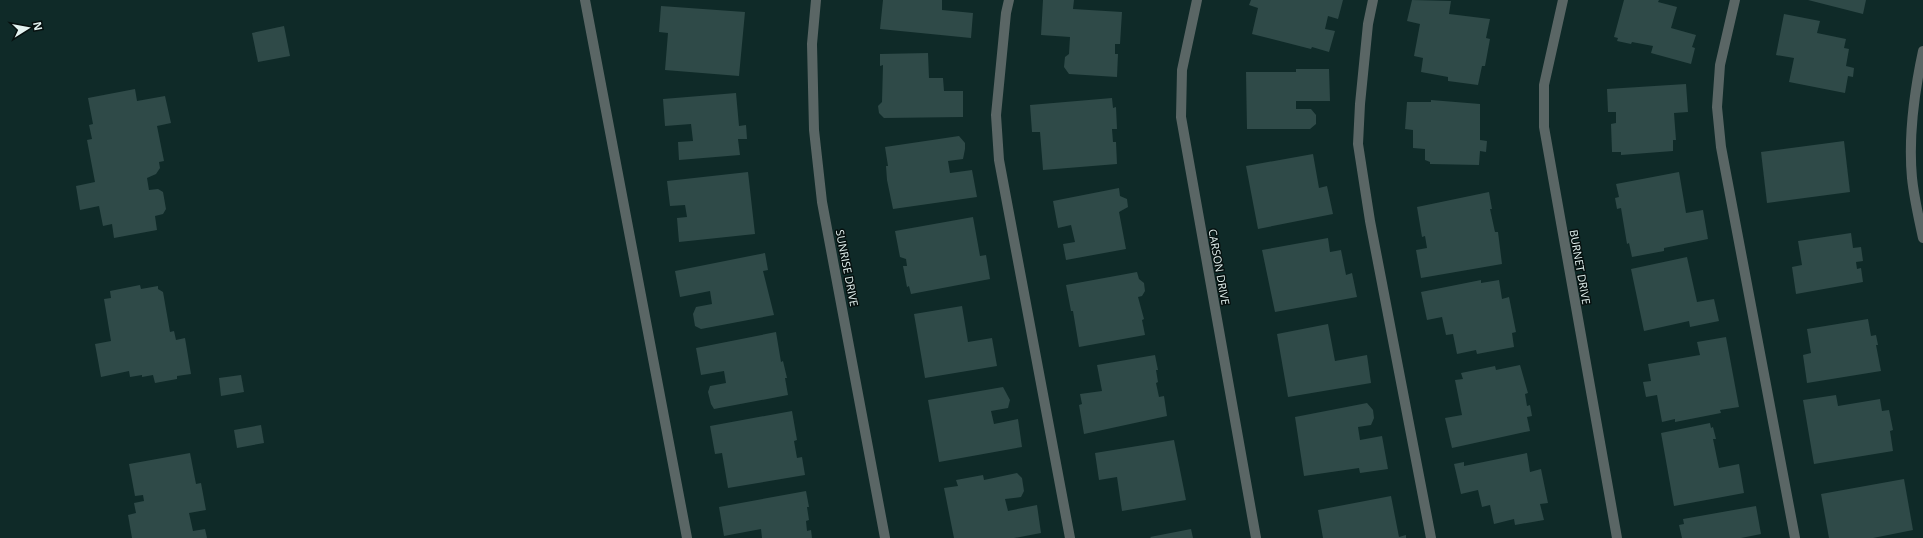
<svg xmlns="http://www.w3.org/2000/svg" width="1923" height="538" font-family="'Open Sans',sans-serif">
<rect width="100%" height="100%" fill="#0f2a28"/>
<g fill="#2f4a48">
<polygon points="883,0 942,0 942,10 973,13 971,38 880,29"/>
<polygon points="1043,0 1074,0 1073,9 1122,12 1120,44 1115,44 1115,54 1118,54 1117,77 1069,74 1064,67 1065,57 1069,54 1070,37 1041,35"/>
<polygon points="1251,0 1343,0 1338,19 1328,16 1325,29 1335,31 1329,52 1312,47 1311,49 1252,34 1258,8 1249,5"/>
<polygon points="1412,0 1451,1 1449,14 1490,19 1486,38 1490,39 1485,66 1482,66 1478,85 1448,81 1448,77 1421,72 1423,58 1414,56 1420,24 1407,21"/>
<polygon points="1624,0 1659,0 1658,2 1677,7 1671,28 1696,35 1692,47 1695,48 1691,64 1651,53 1653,46 1632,42 1631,44 1617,41 1618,38 1614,37"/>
<polygon points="1808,0 1866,0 1863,14"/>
<polygon points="661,6 745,12 739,76 665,70 668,33 659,32"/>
<polygon points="1784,14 1820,21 1817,33 1846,39 1844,48 1849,49 1846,66 1854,68 1853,77 1848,76 1845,93 1789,82 1794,58 1776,55"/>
<polygon points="284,26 290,56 258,62 252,33"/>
<polygon points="928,53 929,78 943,78 944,91 963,91 963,117 884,118 879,113 878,106 882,102 883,65 880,66 880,54"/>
<polygon points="1296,69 1329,69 1330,101 1296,101 1296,109 1311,109 1316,115 1316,124 1310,129 1247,129 1246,72 1296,72"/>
<polygon points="1686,84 1688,112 1674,113 1676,140 1673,140 1673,151 1621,155 1621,152 1612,152 1611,124 1616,123 1616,112 1608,112 1607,89"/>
<polygon points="135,89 137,101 165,96 171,123 157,126 164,161 159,162 160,168 156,174 147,178 149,190 158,189 163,192 166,209 163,214 155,216 157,230 114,238 112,224 103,226 99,206 80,210 76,186 95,182 87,140 92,139 89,125 93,124 88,98"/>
<polygon points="736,93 739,126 746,125 747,139 738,139 740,155 679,160 678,142 693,141 691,124 665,126 663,99"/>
<polygon points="1112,98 1113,108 1116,107 1117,129 1112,129 1113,142 1116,142 1117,164 1043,170 1040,132 1032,132 1030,105"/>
<polygon points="1431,100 1480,104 1480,140 1487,141 1486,152 1480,151 1479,165 1430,164 1430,162 1425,160 1425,149 1413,148 1413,130 1405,129 1407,102 1431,102"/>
<polygon points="959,136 965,143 965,149 963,159 948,161 950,173 972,170 977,197 893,209 887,180 886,166 888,166 885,147"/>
<polygon points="1844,141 1850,192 1767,203 1761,152"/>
<polygon points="1313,154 1319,188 1327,186 1333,214 1258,229 1246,166"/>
<polygon points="748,172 755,234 679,242 677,218 687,217 685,205 670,206 667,181"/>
<polygon points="1679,172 1686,213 1703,210 1708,239 1664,248 1664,251 1632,257 1629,243 1627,244 1621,208 1617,209 1615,198 1619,197 1616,184"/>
<polygon points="1119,188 1120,196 1127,199 1128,207 1119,212 1126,249 1066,260 1063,244 1075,242 1071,225 1058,228 1053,201"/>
<polygon points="1489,192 1492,209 1490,209 1495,232 1498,232 1502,264 1421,278 1416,250 1427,248 1425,236 1422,237 1417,207"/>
<polygon points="973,217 980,256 986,255 990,279 911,294 909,286 907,287 903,266 907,266 906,259 900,257 895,231"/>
<polygon points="1851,233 1853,248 1861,247 1863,261 1856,262 1857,269 1861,268 1863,282 1796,294 1792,267 1802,265 1798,241"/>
<polygon points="1328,238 1330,252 1341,250 1346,275 1352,273 1357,297 1275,312 1262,250"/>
<polygon points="765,253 768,270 763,271 774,315 701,329 695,326 693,314 696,307 712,304 710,291 680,297 675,271"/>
<polygon points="1687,257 1697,302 1714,299 1719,321 1690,327 1689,321 1644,331 1631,269"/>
<polygon points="1137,272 1139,279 1144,283 1145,291 1142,296 1138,297 1144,319 1142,320 1145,335 1079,347 1073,311 1071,311 1066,285"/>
<polygon points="1481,280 1481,283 1499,280 1502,299 1509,297 1516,332 1512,333 1514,347 1477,354 1476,350 1457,354 1453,334 1446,335 1442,317 1427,320 1421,292"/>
<polygon points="140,285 141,289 158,286 158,289 163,292 170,332 174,331 176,340 185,338 191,374 177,376 177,379 155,383 153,375 142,377 142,375 130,377 129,371 101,377 95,344 111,341 104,299 111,298 110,291"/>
<polygon points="962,306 968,342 992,338 997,366 925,378 914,314"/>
<polygon points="1868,319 1871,336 1876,335 1878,345 1876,345 1881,371 1807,383 1803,355 1811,353 1807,329"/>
<polygon points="1328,324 1335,361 1367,355 1371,383 1288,397 1277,334"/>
<polygon points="776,332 781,362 783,361 787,378 785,378 788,395 714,409 711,404 708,392 710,386 726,383 724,371 701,375 696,348"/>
<polygon points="1726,337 1739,407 1720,410 1721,413 1675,422 1675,419 1662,422 1657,395 1646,397 1643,382 1651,381 1648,364 1700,355 1697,342"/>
<polygon points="1155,355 1158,370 1156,370 1158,382 1156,383 1159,397 1164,396 1167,416 1084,434 1079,405 1082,404 1080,394 1102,391 1097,365"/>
<polygon points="1520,365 1528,393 1525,394 1527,406 1530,405 1532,416 1527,417 1530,431 1452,448 1445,418 1462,415 1455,380 1463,379 1461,373 1495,366 1496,370"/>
<polygon points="241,375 244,392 221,396 219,378"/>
<polygon points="1003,387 1010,400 1008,408 991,411 994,424 1018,419 1022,447 939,462 928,400"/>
<polygon points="1836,395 1838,406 1880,399 1882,411 1889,410 1893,430 1890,431 1893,451 1814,464 1803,400"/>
<polygon points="1367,403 1373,410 1374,418 1371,425 1358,427 1360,440 1382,436 1388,469 1360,473 1359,468 1304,476 1295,417"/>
<polygon points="792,411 797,440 794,441 797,458 802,457 805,475 728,488 722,453 715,454 710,426"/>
<polygon points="1710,423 1711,428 1713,427 1716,439 1713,439 1719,468 1739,464 1744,493 1674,506 1661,433"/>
<polygon points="261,425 264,443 237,448 234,430"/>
<polygon points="1174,440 1186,500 1122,511 1117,477 1099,480 1095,453"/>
<polygon points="190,453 196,484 201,483 206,510 189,513 193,531 205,529 207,538 132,538 128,515 136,513 134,503 144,501 143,495 135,496 129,464"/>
<polygon points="1527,453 1530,472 1541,469 1548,503 1540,504 1544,520 1515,525 1514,519 1494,524 1490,505 1482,507 1478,490 1461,494 1454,464 1464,462 1464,466"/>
<polygon points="1017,473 1022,478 1024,491 1021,497 1005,499 1008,511 1037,505 1041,533 1014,538 954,538 944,488 958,486 956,480 983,475 984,480"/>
<polygon points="1904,479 1913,530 1873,538 1829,538 1821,494"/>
<polygon points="806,491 809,507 807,507 809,520 806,521 807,531 811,530 812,538 762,538 761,529 724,536 719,507"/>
<polygon points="1391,496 1399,537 1406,535 1406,538 1323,538 1318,510"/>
<polygon points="1756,506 1761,534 1741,538 1682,538 1679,525 1684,524 1683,519"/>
<polygon points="1191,529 1193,538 1151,538 1150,537"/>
</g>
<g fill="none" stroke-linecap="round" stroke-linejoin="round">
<g stroke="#5a6665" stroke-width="10">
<polyline points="585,0 687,538"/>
<polyline points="816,0 812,44 814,130 822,202 885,538"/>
<polyline points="1009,0 1006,13 996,115 999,160 1070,538"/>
<polyline points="1197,0 1182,70 1181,117 1256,538"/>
<polyline points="1373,0 1368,24 1360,104 1358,144 1370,221 1431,538"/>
<polyline points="1563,0 1544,85 1544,127 1617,538"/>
<polyline points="1735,0 1720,65 1717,107 1721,147 1795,538"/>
<path d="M1923,51C1914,93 1908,135 1912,178C1914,198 1919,219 1923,238"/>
</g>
</g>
<g text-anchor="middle" stroke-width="3" stroke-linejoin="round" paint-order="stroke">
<g font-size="11" fill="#e4f3f1" stroke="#06100f">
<text transform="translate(1219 267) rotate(80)" y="4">CARSON DRIVE</text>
<text transform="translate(1580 267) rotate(80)" y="4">BURNET DRIVE</text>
<text transform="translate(847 268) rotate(79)" y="4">SUNRISE DRIVE</text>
</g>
</g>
<g transform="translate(28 28) rotate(79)" stroke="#06100f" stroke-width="3" paint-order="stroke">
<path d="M0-3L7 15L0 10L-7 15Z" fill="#e4f3f1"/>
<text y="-6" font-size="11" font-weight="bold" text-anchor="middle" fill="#e4f3f1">N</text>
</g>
</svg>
